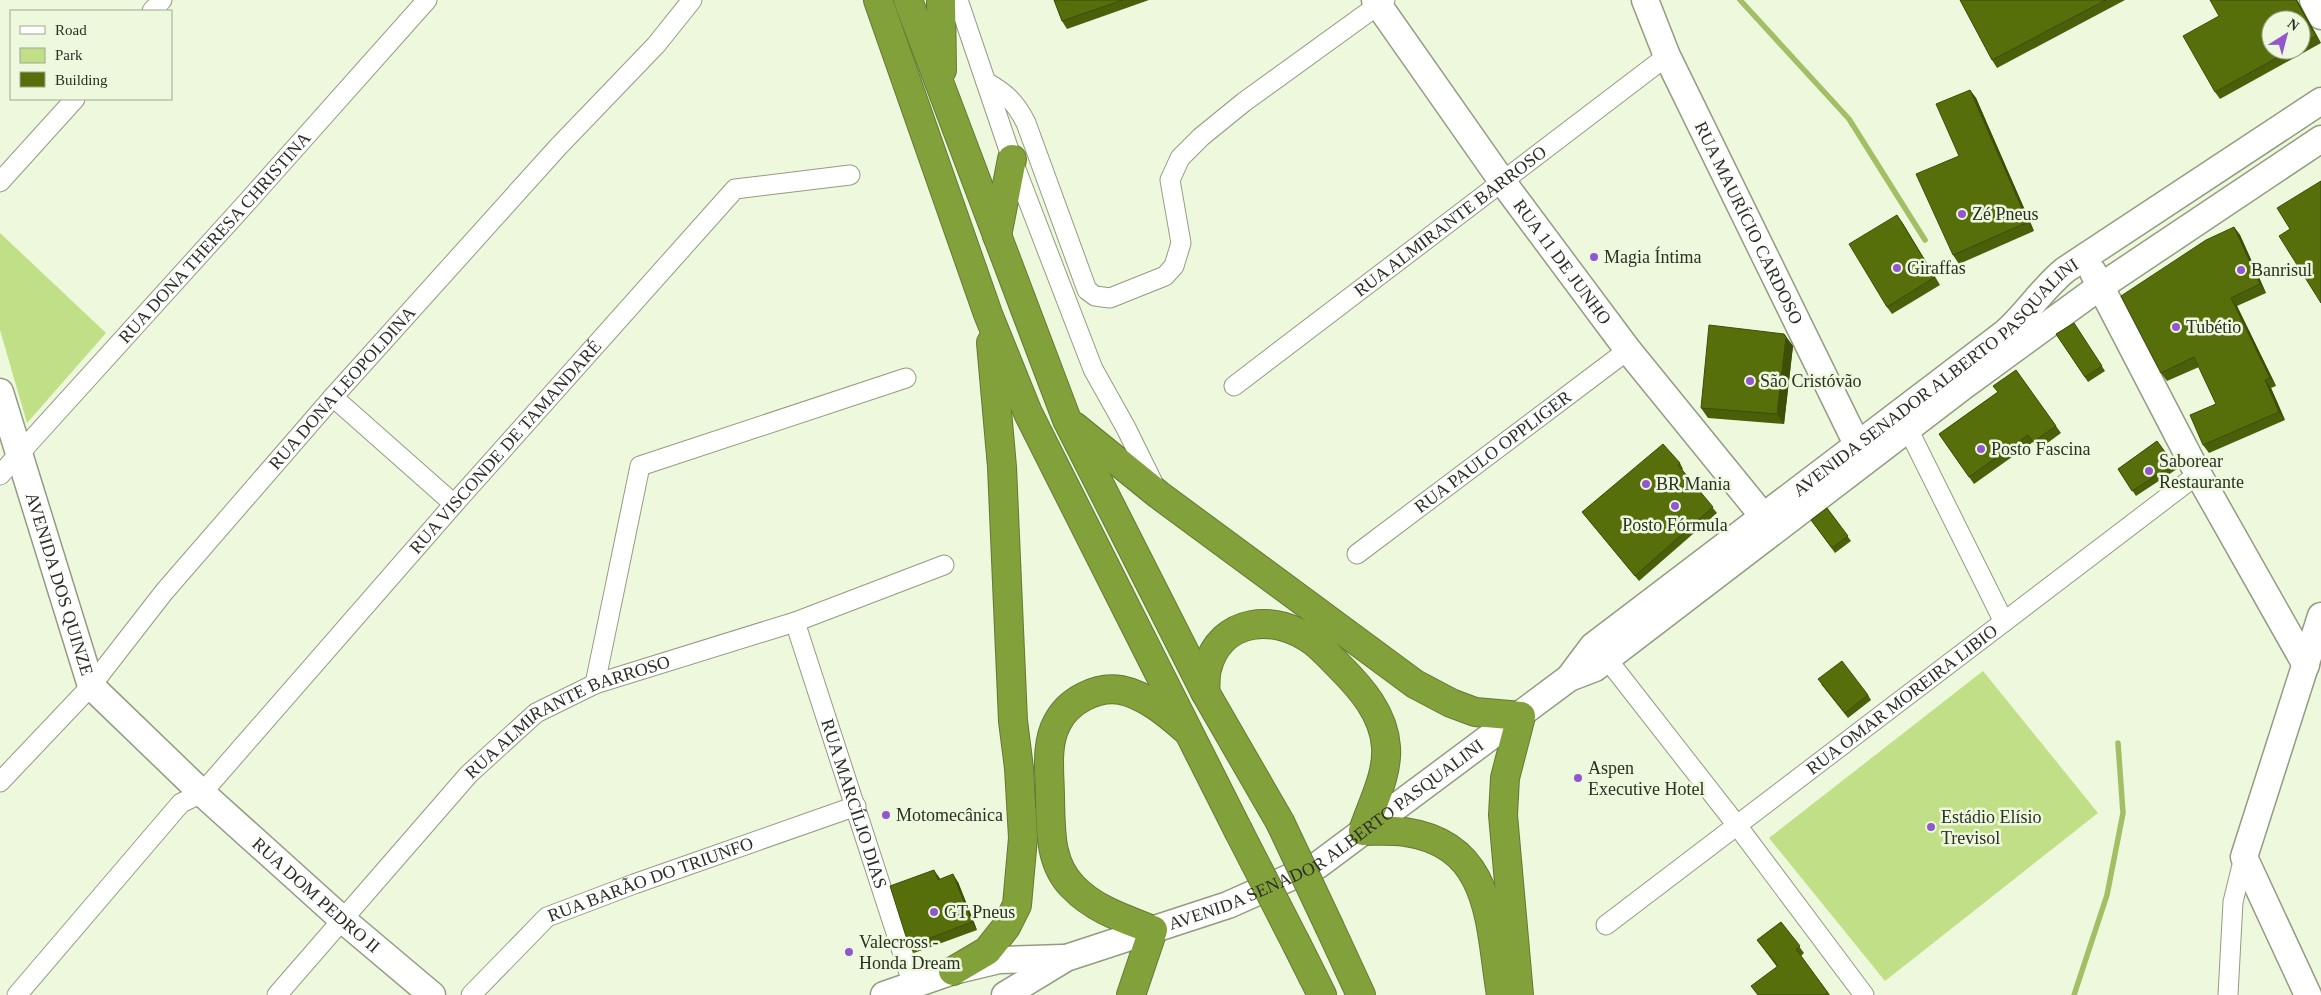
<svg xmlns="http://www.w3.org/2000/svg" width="2321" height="995" font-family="'Times New Roman',serif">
<rect width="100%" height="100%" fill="#edf8dc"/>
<g fill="#c1df86">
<polygon points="0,233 106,333 27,423 0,330"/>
<polygon points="1983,671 2098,813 1885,981 1769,838"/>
</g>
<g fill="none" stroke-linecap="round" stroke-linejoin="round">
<g stroke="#a2bf66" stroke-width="5.5">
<polyline points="1740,0 1849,119 1925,240"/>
<polyline points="2074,995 2107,895 2123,813 2118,743"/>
</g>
<g stroke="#929c82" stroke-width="21">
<g id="street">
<polyline points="958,0 1012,159 1093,369 1126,428 1156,489"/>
<polyline points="152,11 162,0"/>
<path d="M986,82C1006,93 1016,103 1026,123L1087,290L1095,296L1110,298L1165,276L1174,266L1181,243L1170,180L1180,158L1201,137L1244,102L1385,0"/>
<polyline points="0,182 75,99"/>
<path id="s1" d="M1234,386L1667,56"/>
<polyline points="333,397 454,504"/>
<polyline points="1908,429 2004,622"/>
<path id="s2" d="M0,475L249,200L427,0"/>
<path id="s3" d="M1357,554L1628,350"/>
<path id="s4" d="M795,622L913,985"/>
<polyline points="1607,659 1736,824 1864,995"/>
<polyline points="595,684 640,466 906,378"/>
<path id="s5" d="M0,782L91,686L164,592L333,397L558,147L656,45L692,0"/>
<path id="s6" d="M1606,925L2198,474"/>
<path id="s7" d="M17,995L181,803L202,793L454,504L735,189L850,175"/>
<path id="s8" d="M277,995L469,774L536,713L595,684L795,622L944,565"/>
<path id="s9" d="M471,995L547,917L634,884L856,806"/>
<polyline points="2228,995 2233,902 2244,857"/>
</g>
</g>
<g stroke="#929c82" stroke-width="29">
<g id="secondary">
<path id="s10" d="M1375,0L1502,181L1628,350L1763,516"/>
<path id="s11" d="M1645,0L1667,56L1857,444"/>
<polyline points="2313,0 2321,16"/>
<polyline points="2093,272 2198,474 2306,665"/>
<path id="s12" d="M0,392L91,686L202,793L343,920L432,995"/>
<path id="s13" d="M1569,678L1593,646L2006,332C2027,313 2042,289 2065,270L2321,101"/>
<polyline points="884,995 953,971 999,960 1063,958"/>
<path id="s14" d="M1005,995L1066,958L1228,905L1318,865L1569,678L1595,668L1965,385L2091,293L2321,139"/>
<polyline points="2308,995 2244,857 2321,616"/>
</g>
</g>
<g stroke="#647933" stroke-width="30">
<g id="highway">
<polyline points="878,0 988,314 1028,413 1238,830"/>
<polyline points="908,0 1067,420 1205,692 1280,822"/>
<polyline points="941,0 942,70"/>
<polyline points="997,236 1012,159"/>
<polyline points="1074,426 1159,495 1415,684 1451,703 1475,712 1521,716 1505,778 1503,815 1519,995"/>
<path d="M1205,692C1206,684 1205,676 1207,669C1220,617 1277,613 1314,642C1323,649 1331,658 1339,666C1361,688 1384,714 1386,747C1388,775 1372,804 1363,831C1377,831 1391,830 1405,832C1494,845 1489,924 1501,995"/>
<polyline points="1330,928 1361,995"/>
<polyline points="1296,943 1322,995"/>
<polyline points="953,971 987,951 1006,927 1017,905 1023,838 1019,768 1013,721 1002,467 991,343"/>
<path d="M1131,995L1153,930C1125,919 1095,910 1073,887C1049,863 1051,830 1050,798C1050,775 1045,745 1057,723C1068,701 1096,686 1121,690C1145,695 1167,713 1185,729"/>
</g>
</g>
<use href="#street" stroke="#fff" stroke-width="19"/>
<use href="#secondary" stroke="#fff" stroke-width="26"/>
<use href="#highway" stroke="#82a13b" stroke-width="28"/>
<g stroke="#647933" stroke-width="30" stroke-linecap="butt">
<g id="highway-bridge">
<polyline points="1280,822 1330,928"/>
<polyline points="1238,830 1296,943"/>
</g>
</g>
<use href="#highway-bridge" stroke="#82a13b" stroke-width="28"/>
</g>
<g fill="#4a5f09" fill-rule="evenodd">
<polygon points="1054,0 1149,0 1067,29 1062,21"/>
<polygon points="1960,0 2125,0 1997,68 1992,60"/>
<path d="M2297,0L2321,43L2220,99L2215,92ZM2301,20V50H2271Z"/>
<polygon points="1970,90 1976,98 2034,231 1959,264 1953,255 1959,156"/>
<polygon points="1902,222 1940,285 1892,314 1887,307"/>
<polygon points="2234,227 2240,235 2266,293 2237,306 2276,386 2271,388 2285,420 2209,453 2203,445 2216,404 2199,367 2167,381 2161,373"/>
<polygon points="2074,323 2105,371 2088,382 2056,334"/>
<polygon points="1784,334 1793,346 1784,424 1708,418 1701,408"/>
<polygon points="2016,370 2061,433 2038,450 2033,442 1974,484 1939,434 1998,392"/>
<polygon points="2157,441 2177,469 2136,496 2118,469"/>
<polygon points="1680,463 1683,469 1682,470 1717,513 1639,581 1582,512"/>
<polygon points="1827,508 1851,541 1835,553 1811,520"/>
<polygon points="1821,684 1868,695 1871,700 1848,718"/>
<polygon points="939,877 940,880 958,882 977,930 914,953 909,946"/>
<polygon points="1781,922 1804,953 1801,956 1830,995 1758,995 1777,967 1757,940"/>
</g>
<g fill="#3c4e08">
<polygon points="2296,0 2297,0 2321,43 2316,36"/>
<polygon points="1970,90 1976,98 2034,231 2028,222"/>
<polygon points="1897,215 1902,222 1940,285 1935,277"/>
<polygon points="2234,227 2240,235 2266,293 2260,284"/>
<polygon points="2231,298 2237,306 2276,386 2270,378"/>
<polygon points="1784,334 1793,346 1784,424 1777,414"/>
<polygon points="2265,380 2271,388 2285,420 2279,412"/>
<polygon points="934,870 939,877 943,888 938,880"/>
<polygon points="953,874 958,882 977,930 972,922"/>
</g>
<g fill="#566f0b" stroke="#3c4e08">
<polygon points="1054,0 1123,0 1062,21"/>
<polygon points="1960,0 2106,0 1992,60"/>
<polygon points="2210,0 2296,0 2316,36 2301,44 2301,20 2271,20 2271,50 2291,50 2215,92 2183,36 2219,16"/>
<polygon points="1970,90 2028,222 1953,255 1916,174 1959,156 1936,104"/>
<polygon points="2321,181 2321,303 2279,236 2290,229 2277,208"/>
<polygon points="1897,215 1935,277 1887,307 1849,244"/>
<polygon points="2234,227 2260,284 2231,298 2270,378 2265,380 2279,412 2203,445 2190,415 2216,404 2194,357 2161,373 2121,296 2206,240"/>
<polygon points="2074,323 2102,366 2085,377 2056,334"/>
<polygon points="1709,325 1784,334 1786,337 1777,414 1701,408"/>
<polygon points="2016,370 2056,426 2033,442 2028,435 1969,477 1939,434 1998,392 1993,386"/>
<polygon points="2157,441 2174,464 2132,491 2118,469"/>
<polygon points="1663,444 1680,463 1678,465 1713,507 1635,576 1582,512"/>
<polygon points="1827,508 1848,536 1832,548 1811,520"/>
<polygon points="1842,661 1868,695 1845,713 1818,679"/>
<polygon points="934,870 938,880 953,874 972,922 909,946 890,886"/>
<polygon points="1781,922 1800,946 1796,949 1828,993 1824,995 1758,995 1751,986 1778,966 1757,940"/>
</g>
<g fill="#9257ce" stroke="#edf8dc" stroke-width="2">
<circle cx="1962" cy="214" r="5"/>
<circle cx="1594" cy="257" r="5"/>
<circle cx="1897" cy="268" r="5"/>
<circle cx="2241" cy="270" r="5"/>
<circle cx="2176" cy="327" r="5"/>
<circle cx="1750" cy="381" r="5"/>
<circle cx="1981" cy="449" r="5"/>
<circle cx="2149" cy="471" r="5"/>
<circle cx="1646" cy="484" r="5"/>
<circle cx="1675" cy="506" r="5"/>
<circle cx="1578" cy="778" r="5"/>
<circle cx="886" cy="815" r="5"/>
<circle cx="1931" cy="827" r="5"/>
<circle cx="934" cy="912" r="5"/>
<circle cx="849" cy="952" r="5"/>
</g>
<g text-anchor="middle" stroke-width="5" stroke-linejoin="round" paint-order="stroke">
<g font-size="18" fill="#2b2f25" stroke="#edf8dc" text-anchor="start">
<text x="1972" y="220">Zé Pneus</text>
<text x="1604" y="263">Magia Íntima</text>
<text x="1907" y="274">Giraffas</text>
<text x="2251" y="276">Banrisul</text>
<text x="2186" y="333">Tubétio</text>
<text x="1760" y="387">São Cristóvão</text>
<text x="1991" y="455">Posto Fascina</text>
<text x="2159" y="467">Saborear<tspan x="2159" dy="21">Restaurante</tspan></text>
<text x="1656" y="490">BR Mania</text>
<text x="1675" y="531" text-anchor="middle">Posto Fórmula</text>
<text x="1588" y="774">Aspen<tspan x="1588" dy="21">Executive Hotel</tspan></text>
<text x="896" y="821">Motomecânica</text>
<text x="1941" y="823">Estádio Elísio<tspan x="1941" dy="21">Trevisol</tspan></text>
<text x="944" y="918">GT Pneus</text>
<text x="859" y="948">Valecross -<tspan x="859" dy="21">Honda Dream</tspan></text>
</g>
<g font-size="18" fill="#2b2f25" stroke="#edf8dc">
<text dy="6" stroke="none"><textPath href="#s1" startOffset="272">RUA ALMIRANTE BARROSO</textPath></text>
<text dy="6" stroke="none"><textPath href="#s11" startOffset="246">RUA MAURÍCIO CARDOSO</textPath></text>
<text dy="6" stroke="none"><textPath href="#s2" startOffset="320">RUA DONA THERESA CHRISTINA</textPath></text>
<text dy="6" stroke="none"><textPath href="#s10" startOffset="322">RUA 11 DE JUNHO</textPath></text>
<text dy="6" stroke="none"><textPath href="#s13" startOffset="476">AVENIDA SENADOR ALBERTO PASQUALINI</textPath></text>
<text dy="6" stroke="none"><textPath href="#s5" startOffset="522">RUA DONA LEOPOLDINA</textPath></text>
<text dy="6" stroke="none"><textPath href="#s7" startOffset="736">RUA VISCONDE DE TAMANDARÉ</textPath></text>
<text dy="6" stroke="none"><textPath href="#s3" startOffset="170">RUA PAULO OPPLIGER</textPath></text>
<text dy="6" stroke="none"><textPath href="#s12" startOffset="201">AVENIDA DOS QUINZE</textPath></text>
<text dy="6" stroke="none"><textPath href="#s6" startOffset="372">RUA OMAR MOREIRA LIBIO</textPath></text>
<text dy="6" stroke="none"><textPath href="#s8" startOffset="409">RUA ALMIRANTE BARROSO</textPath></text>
<text dy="6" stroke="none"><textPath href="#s4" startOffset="191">RUA MARCÍLIO DIAS</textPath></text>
<text dy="6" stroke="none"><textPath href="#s14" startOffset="362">AVENIDA SENADOR ALBERTO PASQUALINI</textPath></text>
<text dy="6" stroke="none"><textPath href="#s9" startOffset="219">RUA BARÃO DO TRIUNFO</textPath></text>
<text dy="6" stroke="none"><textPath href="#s12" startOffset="615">RUA DOM PEDRO II</textPath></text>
</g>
</g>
<rect x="10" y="10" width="162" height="90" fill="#edf8dc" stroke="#9fa893"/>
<rect x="20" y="26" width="25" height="8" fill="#ffffff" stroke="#9fa893"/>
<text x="55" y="35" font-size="15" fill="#2b2f25">Road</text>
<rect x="20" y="48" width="25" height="15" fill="#c1df86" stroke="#9fa893"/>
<text x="55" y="60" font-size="15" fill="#2b2f25">Park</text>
<rect x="20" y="72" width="25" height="15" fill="#566f0b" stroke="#9fa893"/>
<text x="55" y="85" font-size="15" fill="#2b2f25">Building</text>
<g transform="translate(2286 35) rotate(36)"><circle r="24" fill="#edf8dc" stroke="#9fa893"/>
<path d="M0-4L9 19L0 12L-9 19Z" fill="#9257ce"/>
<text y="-8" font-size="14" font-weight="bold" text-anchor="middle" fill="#2b2f25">N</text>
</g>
</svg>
